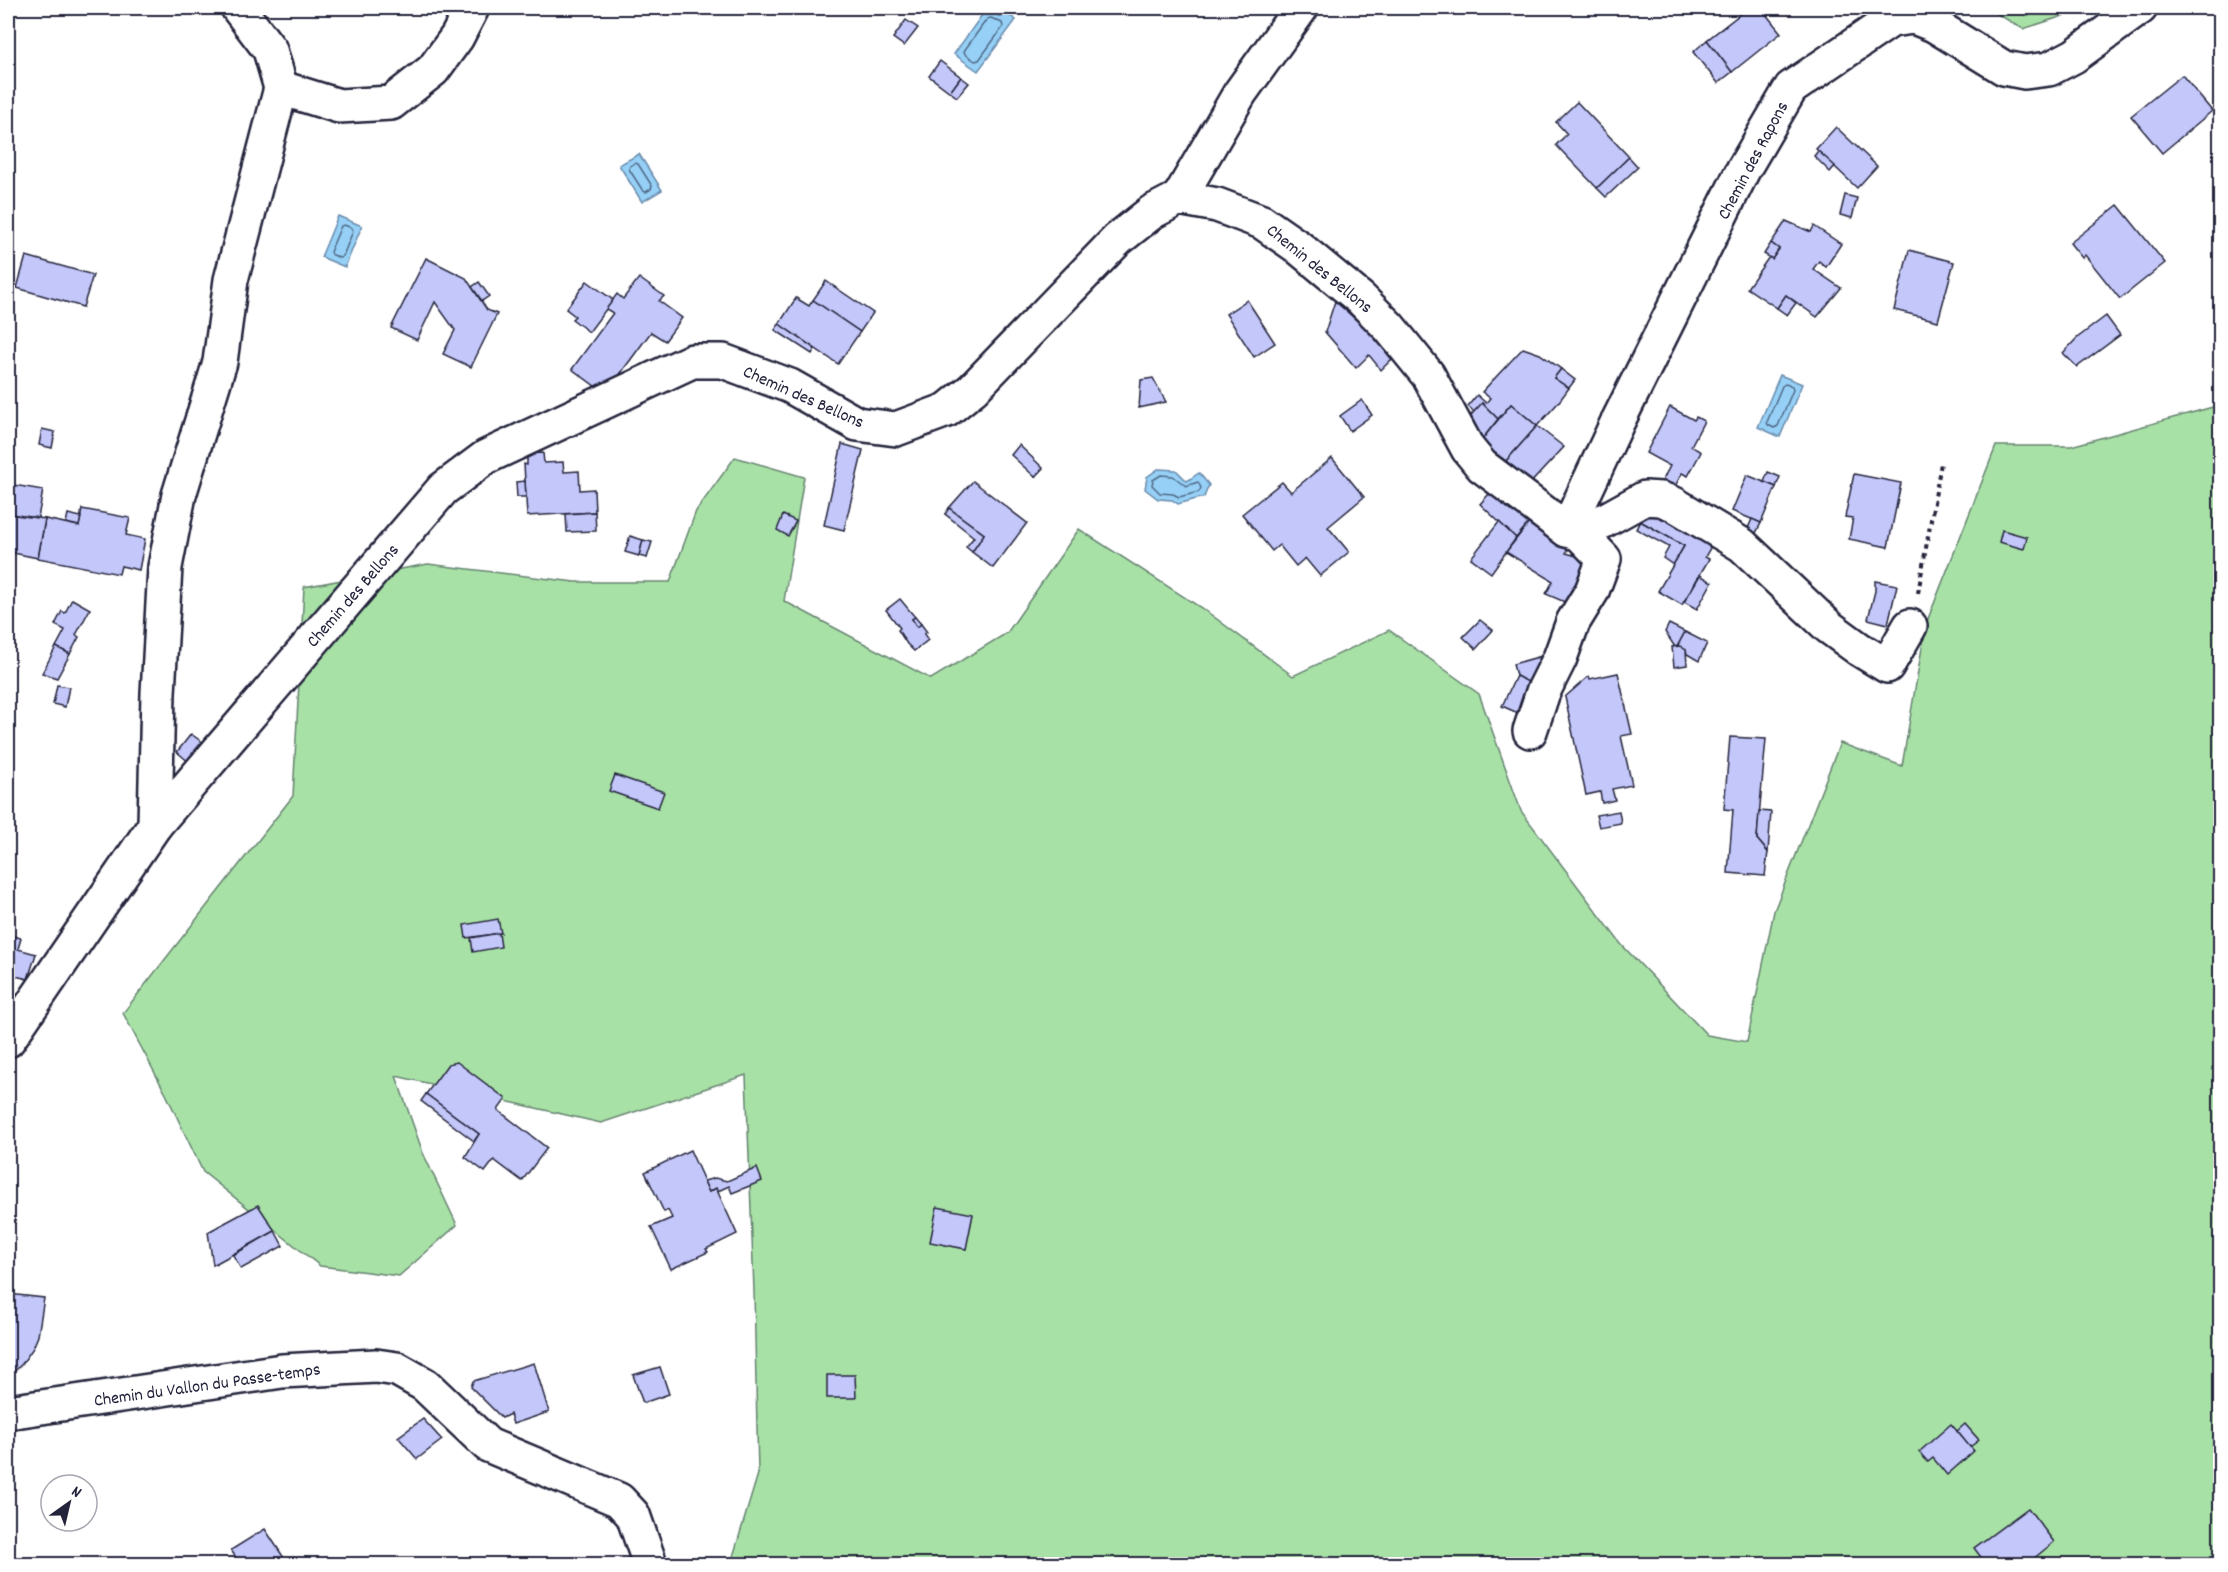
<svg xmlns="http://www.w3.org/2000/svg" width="2228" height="1572" font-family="Dekko,sans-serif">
<rect width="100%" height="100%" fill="#fff"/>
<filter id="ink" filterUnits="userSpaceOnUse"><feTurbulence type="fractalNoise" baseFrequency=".0167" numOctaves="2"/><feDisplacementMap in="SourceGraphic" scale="12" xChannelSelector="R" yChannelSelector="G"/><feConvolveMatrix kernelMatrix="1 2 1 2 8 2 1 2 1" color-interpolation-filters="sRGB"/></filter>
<g filter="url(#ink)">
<g fill="#a8e1a6" stroke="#658270" stroke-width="1.5">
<polygon points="1987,8 2088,8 2023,29"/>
<polygon points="2220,405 2220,1564 719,1564 732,1560 758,1474 754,1291 746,1075 601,1123 396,1076 423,1153 457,1225 399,1276 320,1266 203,1172 166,1094 123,1013 293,796 304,587 428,564 575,582 670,582 696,511 735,457 804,477 784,601 931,679 1007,633 1079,529 1206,611 1293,676 1389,630 1479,694 1521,811 1621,944 1707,1035 1747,1042 1774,911 1840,743 1902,766 1926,624 1996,446 2071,446"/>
</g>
<g fill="#96d0f6" stroke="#688aab" stroke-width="1.5">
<polygon points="987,8 1000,17 1006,13 1016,20 978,71 954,54"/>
<polygon points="639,154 662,190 642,202 619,165"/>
<polygon points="338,216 362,226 345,267 321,257"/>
<polygon points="1780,375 1802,384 1780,437 1758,427"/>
<polygon points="1158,469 1176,470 1187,481 1199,473 1209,485 1204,497 1178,504 1172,500 1158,499 1145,489 1147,477"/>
</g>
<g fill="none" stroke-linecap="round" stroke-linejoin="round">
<g stroke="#506886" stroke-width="1.5">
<polygon points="991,18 1002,23 1003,27 979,60 975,61 965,54 964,51 987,19"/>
<polygon points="635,163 638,164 652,186 651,189 646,192 643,191 629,169 630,166"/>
<polygon points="344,225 352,228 353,231 343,256 340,258 331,254 330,252 341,226"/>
<polygon points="1785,384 1792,386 1793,390 1778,426 1774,428 1768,425 1767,422 1782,386"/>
<polygon points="1161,475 1173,476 1186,486 1198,482 1201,488 1199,492 1179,497 1173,494 1160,493 1152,485 1153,480"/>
</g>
</g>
<g fill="#c3c7f9" stroke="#22223b" stroke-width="1.5">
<polygon points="1748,8 1761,8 1781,33 1732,72 1707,40"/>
<polygon points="906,20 918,28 904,46 893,38"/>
<polygon points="1707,40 1732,72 1718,83 1693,52"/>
<polygon points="940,61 961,77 950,92 929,76"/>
<polygon points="2182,75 2212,111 2162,153 2131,116"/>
<polygon points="961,77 969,83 957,97 950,92"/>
<polygon points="1577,102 1629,157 1597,188 1556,145 1567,134 1556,122"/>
<polygon points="1836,127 1877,166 1857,188 1816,149"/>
<polygon points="1818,151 1835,166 1830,172 1814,156"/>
<polygon points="1629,157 1638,167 1606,197 1597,188"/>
<polygon points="1845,195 1857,198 1852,218 1840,215"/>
<polygon points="2118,205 2165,263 2120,299 2085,255 2082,258 2070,243"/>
<polygon points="1786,221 1811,232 1814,226 1841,244 1826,267 1819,261 1813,269 1841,288 1817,317 1786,295 1777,308 1747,288 1769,257 1772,259 1779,249 1771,243"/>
<polygon points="1771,243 1779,249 1772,259 1764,254"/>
<polygon points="1909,250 1954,262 1938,321 1894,310"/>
<polygon points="26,256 93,275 83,307 17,288"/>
<polygon points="426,258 466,278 487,310 497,314 471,367 443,354 455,330 435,302 417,340 391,328"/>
<polygon points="639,278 664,296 659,301 682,318 665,341 651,332 615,381 613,379 603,392 572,369 613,313 606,309 617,294 623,299"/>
<polygon points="587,281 613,300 589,332 572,319 575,316 566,309"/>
<polygon points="826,281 873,313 860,332 813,300"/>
<polygon points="479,282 489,296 482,301 472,287"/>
<polygon points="1786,295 1796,303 1787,315 1777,308"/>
<polygon points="796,298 809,306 813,300 860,332 838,364 779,324"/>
<polygon points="1247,300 1275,343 1254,357 1226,314"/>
<polygon points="1335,301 1362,325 1393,358 1381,370 1369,355 1356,368 1325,332"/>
<polygon points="2106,316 2120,335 2077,367 2063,353 2077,338"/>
<polygon points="779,324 815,349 812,354 775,330"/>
<polygon points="1523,348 1540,354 1561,369 1554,378 1569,388 1558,403 1537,426 1511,404 1498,419 1482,403 1474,412 1468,406 1477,395 1486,403 1490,398 1482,392"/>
<polygon points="1561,369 1575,380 1569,388 1554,378"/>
<polygon points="1153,378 1166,402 1139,408 1141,380"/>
<polygon points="1362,400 1372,415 1350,431 1340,416"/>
<polygon points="1482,403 1498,419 1480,442 1462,425"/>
<polygon points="1511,404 1537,426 1506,461 1480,442"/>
<polygon points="1670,407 1694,420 1696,417 1704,421 1691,446 1701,452 1688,476 1682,473 1671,494 1659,487 1670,466 1646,453"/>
<polygon points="1537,426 1564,447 1527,487 1519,481 1523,475 1506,461"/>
<polygon points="42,429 55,432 52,448 39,445"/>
<polygon points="842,444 863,450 844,530 824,525"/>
<polygon points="1019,445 1043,468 1035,477 1011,455"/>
<polygon points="543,453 544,463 563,462 564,472 579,471 580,490 594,489 595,512 527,516 524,464 527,465 527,454"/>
<polygon points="1332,458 1364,497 1328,527 1349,552 1320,576 1305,558 1296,566 1279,545 1272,551 1242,514 1282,482 1291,492"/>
<polygon points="1768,472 1780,477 1776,487 1764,482"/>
<polygon points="1854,474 1901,483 1888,547 1849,539 1853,518 1845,517"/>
<polygon points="1747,475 1776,487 1761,523 1732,511"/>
<polygon points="525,481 526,497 517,497 516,482"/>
<polygon points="973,481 1027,523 993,568 972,552 984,534 949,508"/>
<polygon points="8,484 43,490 38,518 8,514"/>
<polygon points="1497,485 1532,519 1516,538 1480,504"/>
<polygon points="1650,506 1714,541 1705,557 1709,559 1682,605 1658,591 1684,546 1640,521"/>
<polygon points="949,508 984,534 972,552 966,547 974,537 945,514"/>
<polygon points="82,509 130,518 126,535 145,539 139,570 121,566 119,574 38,558 45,519 79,526"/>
<polygon points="595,512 596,531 567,532 566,514"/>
<polygon points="8,514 45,519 38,558 8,552"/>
<polygon points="68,514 81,517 79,526 66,523"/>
<polygon points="783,515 796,521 788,536 777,530"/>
<polygon points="1532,519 1565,541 1568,549 1566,553 1594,561 1574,606 1546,594 1553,581 1506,552"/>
<polygon points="1752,519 1761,523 1754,537 1746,533"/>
<polygon points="1640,521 1684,546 1673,565 1663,558 1669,547 1636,529"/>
<polygon points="1499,522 1516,538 1491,573 1471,558"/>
<polygon points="2002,530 2027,537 2024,549 1999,542"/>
<polygon points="630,536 643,540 639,556 625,552"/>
<polygon points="643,540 652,542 647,558 639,556"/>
<polygon points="1700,575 1712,582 1697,609 1684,602"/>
<polygon points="1875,581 1897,585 1888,624 1868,619 1875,591"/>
<polygon points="72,599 90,609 76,635 79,637 70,654 56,647 65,630 55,625 62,611 65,613"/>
<polygon points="900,599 915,617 912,619 917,627 921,624 927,632 924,634 928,640 914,651 907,644 898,630 900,628 886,610"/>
<polygon points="915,617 921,624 917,627 912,619"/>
<polygon points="1480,620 1493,630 1476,649 1463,637"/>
<polygon points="1669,624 1685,632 1677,647 1675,647 1665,632"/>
<polygon points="1685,632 1707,643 1699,661 1687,654 1686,650 1677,647"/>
<polygon points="1680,646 1686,650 1687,665 1674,667 1672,647"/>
<polygon points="56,647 70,654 57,678 42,673"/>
<polygon points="1556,652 1538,687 1516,676 1513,664"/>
<polygon points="1618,673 1632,734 1621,736 1632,785 1612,789 1615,800 1602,803 1600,792 1586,795 1565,697 1589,676 1590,679"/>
<polygon points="1516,676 1538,687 1527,717 1502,706"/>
<polygon points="57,685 69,687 65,707 53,704"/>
<polygon points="191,734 205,744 190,763 177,752"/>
<polygon points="1730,737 1766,739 1757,839 1768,852 1765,876 1728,873 1733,810 1724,809"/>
<polygon points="615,775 664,792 658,808 609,791"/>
<polygon points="1619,811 1621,823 1599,827 1596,815"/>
<polygon points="1759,811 1771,812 1768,852 1757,839"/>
<polygon points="498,919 501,933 466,938 464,925"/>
<polygon points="499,933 501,947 473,952 471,938"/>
<polygon points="9,935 13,936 11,946 8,945"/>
<polygon points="13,936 21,938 18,949 36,954 28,979 11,975 12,970 8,969 8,945 11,946"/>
<polygon points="457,1062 506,1099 498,1110 547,1148 522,1181 494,1160 485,1172 465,1157 479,1134 426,1094 448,1064"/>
<polygon points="426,1094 479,1134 474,1141 421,1101"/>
<polygon points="690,1150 709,1192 716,1188 737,1234 706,1249 708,1252 671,1269 651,1227 672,1218 668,1210 664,1212 645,1172"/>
<polygon points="757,1168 762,1181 732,1193 729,1186 718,1191 716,1188 709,1192 704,1181 715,1178 727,1181"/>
<polygon points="258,1205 275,1231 213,1265 208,1232"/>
<polygon points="937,1207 973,1214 966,1249 930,1242"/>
<polygon points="275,1231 283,1246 241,1269 233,1255"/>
<polygon points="8,1294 44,1298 38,1336 33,1348 22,1364 8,1377"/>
<polygon points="534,1363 549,1412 513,1424 510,1414 502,1418 471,1387 473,1381"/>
<polygon points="660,1367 669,1394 643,1403 633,1375"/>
<polygon points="827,1375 855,1375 856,1398 827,1398"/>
<polygon points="423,1419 442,1440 417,1459 398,1437"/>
<polygon points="1951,1424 1974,1451 1947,1475 1933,1458 1928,1462 1919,1452"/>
<polygon points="1965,1424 1979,1440 1970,1447 1957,1431"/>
<polygon points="2028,1508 2054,1542 2027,1564 1986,1564 1974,1548"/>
<polygon points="265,1529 288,1564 240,1564 231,1550"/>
</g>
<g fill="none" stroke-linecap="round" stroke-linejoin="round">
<g stroke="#22223b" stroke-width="38">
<g id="street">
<polyline points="281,88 339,106 391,103 433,70 457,37 472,8"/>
<polyline points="1179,198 1240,93 1301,8"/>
<polyline points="1567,530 1618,421 1743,170 1791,88 1891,20 1914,17 1934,25 2004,68 2025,72 2049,69 2074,56 2140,8"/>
<polyline points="1580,534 1645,498 1661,499 1674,504 1742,545 1829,627 1859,649 1887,666 1910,626"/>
<polyline points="155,825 158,693 165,567 179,495 220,362 231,280 281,88 270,50 238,8"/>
<polyline points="8,1040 155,825 443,489 486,457 692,361 723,361 790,386 857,424 896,429 947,410 973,389 1118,239 1152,212 1179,198 1217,205 1262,222 1298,247 1361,299 1389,327 1428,375 1468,449 1482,466 1567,530 1580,534 1604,559 1592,591 1573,622 1560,658 1543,692 1530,731"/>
<polyline points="8,1412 282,1371 376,1366 397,1369 425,1385 488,1445 619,1500 633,1515 650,1564"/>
</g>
</g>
<polyline stroke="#22223b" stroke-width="4" stroke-dasharray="4.5 4.5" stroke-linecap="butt" points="1918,593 1941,463"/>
<use href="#street" stroke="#fff" stroke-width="33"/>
</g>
</g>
<g text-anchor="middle" stroke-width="4.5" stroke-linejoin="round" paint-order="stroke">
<g font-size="18" fill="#22223b" stroke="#fff">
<text transform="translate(1752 160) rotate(-62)" y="6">Chemin des Rapons</text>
<text transform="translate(1320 268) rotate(39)" y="6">Chemin des Bellons</text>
<text transform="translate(804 396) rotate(24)" y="6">Chemin des Bellons</text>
<text transform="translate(352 595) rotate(-49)" y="6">Chemin des Bellons</text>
<text transform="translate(207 1384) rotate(-8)" y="6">Chemin du Vallon du Passe-temps</text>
</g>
</g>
<rect width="2228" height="1572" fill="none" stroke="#fff" stroke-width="30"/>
<rect x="15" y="15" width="2198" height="1542" fill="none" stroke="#22223b" stroke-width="2" filter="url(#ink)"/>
<g transform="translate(69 1503) rotate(34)"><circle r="28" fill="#ffffff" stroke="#a7a7b1" stroke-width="1.5"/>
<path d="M0-4.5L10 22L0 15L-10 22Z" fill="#22223b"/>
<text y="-9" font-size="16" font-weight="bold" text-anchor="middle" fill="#22223b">N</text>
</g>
</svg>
